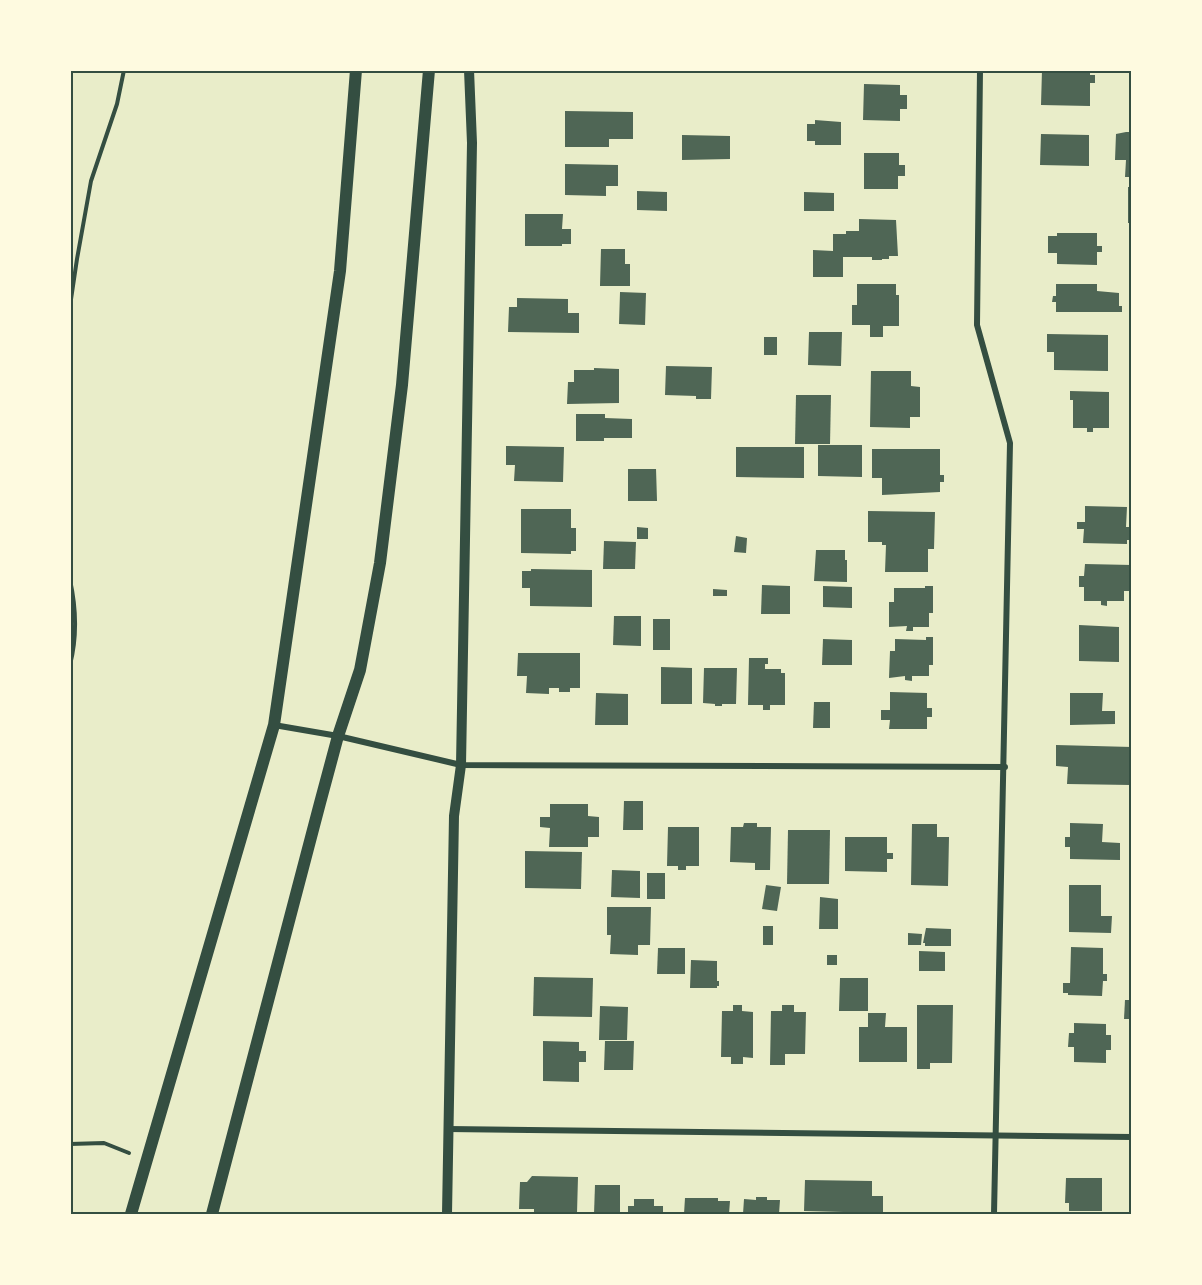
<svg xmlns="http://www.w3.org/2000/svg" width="1202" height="1285" font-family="Karla,sans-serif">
<rect width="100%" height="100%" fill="#e9edc9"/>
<g fill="#4f6655">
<polygon points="1042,70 1090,70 1090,75 1095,75 1095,83 1090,83 1090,106 1041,105"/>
<polygon points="864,84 900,85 900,95 907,95 907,109 900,109 900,121 863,120"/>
<polygon points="565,111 633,112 633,139 609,139 609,147 565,147"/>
<polygon points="815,120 841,122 841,145 815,145 815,141 807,141 807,124 815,124"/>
<polygon points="1126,132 1132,132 1132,177 1125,177 1126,160 1115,160 1116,134"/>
<polygon points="1041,134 1089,135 1089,166 1040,165"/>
<polygon points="682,135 730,136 730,159 682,160"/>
<polygon points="864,153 899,153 899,165 905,165 905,176 898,176 898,189 864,189"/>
<polygon points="565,164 618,165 618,186 606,186 606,196 565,195"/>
<rect x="1128" y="187" width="4" height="36"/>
<polygon points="637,191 667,192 667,211 637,210"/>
<polygon points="804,192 834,193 834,211 804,211"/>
<polygon points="525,214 563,214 562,229 571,229 571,244 562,244 562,246 525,246"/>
<polygon points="859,219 896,220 898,256 889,256 889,259 882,259 882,260 872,260 872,257 843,257 843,277 813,277 813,250 833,251 833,234 846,234 846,231 859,231"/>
<polygon points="1057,233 1097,233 1097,246 1102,246 1102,252 1097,252 1097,265 1057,264 1057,253 1048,253 1048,236 1057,236"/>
<polygon points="601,249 625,249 625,264 630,264 630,286 600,286"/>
<polygon points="857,284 896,284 896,295 899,295 899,326 883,326 883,337 870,337 870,325 852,325 852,305 857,305"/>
<polygon points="1056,284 1097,284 1097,291 1119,293 1119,306 1122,306 1122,312 1056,312 1056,302 1052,302 1053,296 1056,296"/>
<polygon points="620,292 646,293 645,325 619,324"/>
<polygon points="517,298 568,299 568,313 579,313 579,333 508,332 509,307 517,307"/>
<polygon points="809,332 842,332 841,366 808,365"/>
<polygon points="1047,334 1108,335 1108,371 1054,370 1054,352 1047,352"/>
<rect x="764" y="337" width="13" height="18"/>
<polygon points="666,366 712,367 711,399 696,399 696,396 665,395"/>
<polygon points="594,368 619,369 619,403 567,404 568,382 574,382 574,370 594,370"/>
<polygon points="871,371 911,371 911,386 920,387 920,417 910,417 910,428 870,427"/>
<polygon points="1070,391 1109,392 1109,428 1093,428 1093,432 1087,432 1087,428 1073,428 1073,400 1070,400"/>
<polygon points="796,395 831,395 830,444 795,444"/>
<polygon points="576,414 605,414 605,418 632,419 632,438 604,438 604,441 576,441"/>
<polygon points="818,445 862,445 862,477 818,476"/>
<polygon points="506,446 564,447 563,482 514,481 515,465 506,465"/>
<polygon points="736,447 804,447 804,478 736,477"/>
<polygon points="872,449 940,449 940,475 944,475 944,482 940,482 940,492 882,495 882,478 872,478"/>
<polygon points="628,469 656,469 657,501 628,501"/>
<polygon points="1085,506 1127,507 1126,527 1131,527 1131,540 1127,540 1127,544 1083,543 1084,529 1077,529 1077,522 1085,522"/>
<polygon points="521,509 571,509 571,528 576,528 576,551 571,551 571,554 521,553"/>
<polygon points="868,511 935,512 934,549 928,549 928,572 885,572 886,545 882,545 882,542 868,542"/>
<polygon points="637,527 648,528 648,539 637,539"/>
<polygon points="736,536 747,538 746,553 734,552"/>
<polygon points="604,541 636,542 635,569 603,569"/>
<polygon points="816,550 845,550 845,560 847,560 847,582 814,581"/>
<polygon points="1085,564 1132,565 1132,591 1124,591 1124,601 1107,601 1107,606 1101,605 1101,601 1084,601 1084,587 1079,587 1079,576 1084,576"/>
<polygon points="531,569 592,570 592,607 530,606 530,588 522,588 522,571 531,571"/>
<polygon points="762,585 790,586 790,614 761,614"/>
<polygon points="823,586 852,587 852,608 823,607"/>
<polygon points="925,586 933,586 933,613 929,613 929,627 913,627 913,631 906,631 907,626 889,627 889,602 894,602 894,588 925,588"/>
<polygon points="713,589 727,590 727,596 713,596"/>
<polygon points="614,616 641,616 641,646 613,645"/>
<rect x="653" y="619" width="17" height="31"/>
<polygon points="1079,625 1119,627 1119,662 1079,661"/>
<polygon points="926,637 933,637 933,665 929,665 929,676 912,676 912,681 905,680 905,676 889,678 890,651 895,651 895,639 926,640"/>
<polygon points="823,639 852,640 852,665 822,665"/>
<polygon points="518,653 580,653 580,688 570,688 570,692 559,692 559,688 549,688 549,694 526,693 527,676 517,676"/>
<polygon points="749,658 768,658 768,664 765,664 765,669 781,669 781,673 785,673 785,705 770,705 770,710 763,710 763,705 748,705"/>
<polygon points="661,667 692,668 692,704 661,704"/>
<polygon points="704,668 737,668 736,704 722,704 722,706 715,706 715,704 703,703"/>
<polygon points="890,692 927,693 927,708 932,708 932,717 927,717 927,729 889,729 890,720 881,720 881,710 890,710"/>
<polygon points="596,693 628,694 628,725 595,725"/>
<polygon points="1070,693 1103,693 1102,711 1115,711 1115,724 1070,725"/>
<polygon points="814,702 830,702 830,728 813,728"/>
<polygon points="1056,745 1132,747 1131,785 1067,784 1068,767 1056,766"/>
<polygon points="624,801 643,801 643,830 623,830"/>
<polygon points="550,804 588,804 588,816 599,817 599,837 588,837 588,847 549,847 550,828 540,827 540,817 550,817"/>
<polygon points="744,823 757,823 757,827 771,827 770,870 755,870 755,863 730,862 731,827 743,827"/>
<polygon points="1070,823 1103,824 1102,842 1120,843 1120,860 1070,859 1070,847 1065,847 1065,837 1070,837"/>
<polygon points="912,824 937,824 937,837 949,837 948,886 911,885"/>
<polygon points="668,827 699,827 699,866 686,866 686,870 678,870 678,866 667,866"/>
<polygon points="788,830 830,830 829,884 787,884"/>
<polygon points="845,837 887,837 887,853 893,853 893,859 887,859 887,872 845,871"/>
<polygon points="525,851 582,852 581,889 525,888"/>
<polygon points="612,870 640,871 640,898 611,897"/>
<rect x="647" y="873" width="18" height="26"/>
<polygon points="766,885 781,887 777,911 762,909"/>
<polygon points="1069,885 1101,885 1101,916 1112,916 1111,933 1069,932"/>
<polygon points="820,897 838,899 838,929 819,929"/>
<polygon points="607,907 651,907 650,945 638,945 638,955 610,954 611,935 607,935"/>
<rect x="763" y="926" width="10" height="19"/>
<polygon points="926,928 951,929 951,946 925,946 925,943 923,943"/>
<polygon points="908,933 922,934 921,945 908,945"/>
<polygon points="1071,947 1103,948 1103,974 1107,974 1107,981 1103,981 1102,996 1068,995 1068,993 1063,993 1063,983 1070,983"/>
<polygon points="658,948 685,948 685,974 657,974"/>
<polygon points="919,951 945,952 945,971 919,971"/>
<rect x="827" y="955" width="10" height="10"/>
<polygon points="691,960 717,961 717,981 719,981 719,986 717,986 717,988 690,988"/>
<polygon points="534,977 593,978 592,1017 533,1016"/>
<polygon points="840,978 868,978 868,1011 839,1011"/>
<polygon points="1125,1000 1132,1000 1132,1019 1124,1019"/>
<polygon points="733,1005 742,1005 742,1011 753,1012 753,1058 743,1057 743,1064 731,1064 731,1057 721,1057 722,1011 733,1011"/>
<polygon points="782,1005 794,1005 794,1012 806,1012 805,1054 785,1054 785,1065 770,1065 771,1011 782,1011"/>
<polygon points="917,1005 953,1005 952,1063 930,1063 930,1069 917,1069"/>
<polygon points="600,1006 628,1007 627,1040 599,1040"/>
<polygon points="868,1013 886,1013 885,1027 907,1027 907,1062 859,1062 859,1027 868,1027"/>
<polygon points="1074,1023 1106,1024 1106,1035 1111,1035 1111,1050 1106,1050 1106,1063 1074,1062 1074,1047 1068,1047 1069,1033 1074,1033"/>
<polygon points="543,1041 579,1042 579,1051 586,1051 586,1062 579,1062 579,1082 543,1081"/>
<polygon points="605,1041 634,1041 633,1070 604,1070"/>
<polygon points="532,1176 578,1177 577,1213 534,1212 534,1209 519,1209 520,1182 527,1182"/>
<polygon points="1066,1178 1102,1178 1102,1211 1069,1211 1069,1203 1065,1203"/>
<polygon points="805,1180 872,1181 872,1196 883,1196 883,1213 804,1211"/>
<polygon points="595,1185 620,1185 620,1214 594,1214"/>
<polygon points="756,1197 767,1197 767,1200 780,1200 779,1214 743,1214 744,1199 756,1200"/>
<polygon points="685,1198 718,1198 718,1201 730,1201 729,1214 684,1214"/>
<polygon points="634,1199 654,1199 654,1206 663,1206 663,1214 628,1214 628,1206 634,1206"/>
</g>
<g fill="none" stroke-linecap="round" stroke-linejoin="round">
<g stroke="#344e41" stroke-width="4">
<polyline points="70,306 77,259 91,181 117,104 124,70"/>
<path d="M70,580C76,607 77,638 70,665"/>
<polyline points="70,1144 104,1143 129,1153"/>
</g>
<g stroke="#344e41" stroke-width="6">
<polyline points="980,70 977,325 1010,443 994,1214"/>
<polyline points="274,725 338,736 461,765 1005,767"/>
<polyline points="448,1129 1132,1137"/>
</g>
<polyline stroke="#344e41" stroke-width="10" points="447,1214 454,816 461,765 472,143 469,70"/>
<g stroke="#344e41" stroke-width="12">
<polyline points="131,1214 274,725 340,271 356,70"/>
<polyline points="212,1214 320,803 338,736 360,670 380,563 402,385 429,70"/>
</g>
</g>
<rect width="1202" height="1285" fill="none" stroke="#fefae0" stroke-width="144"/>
<rect x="72" y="72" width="1058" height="1141" fill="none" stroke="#344e41" stroke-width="2"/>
</svg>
